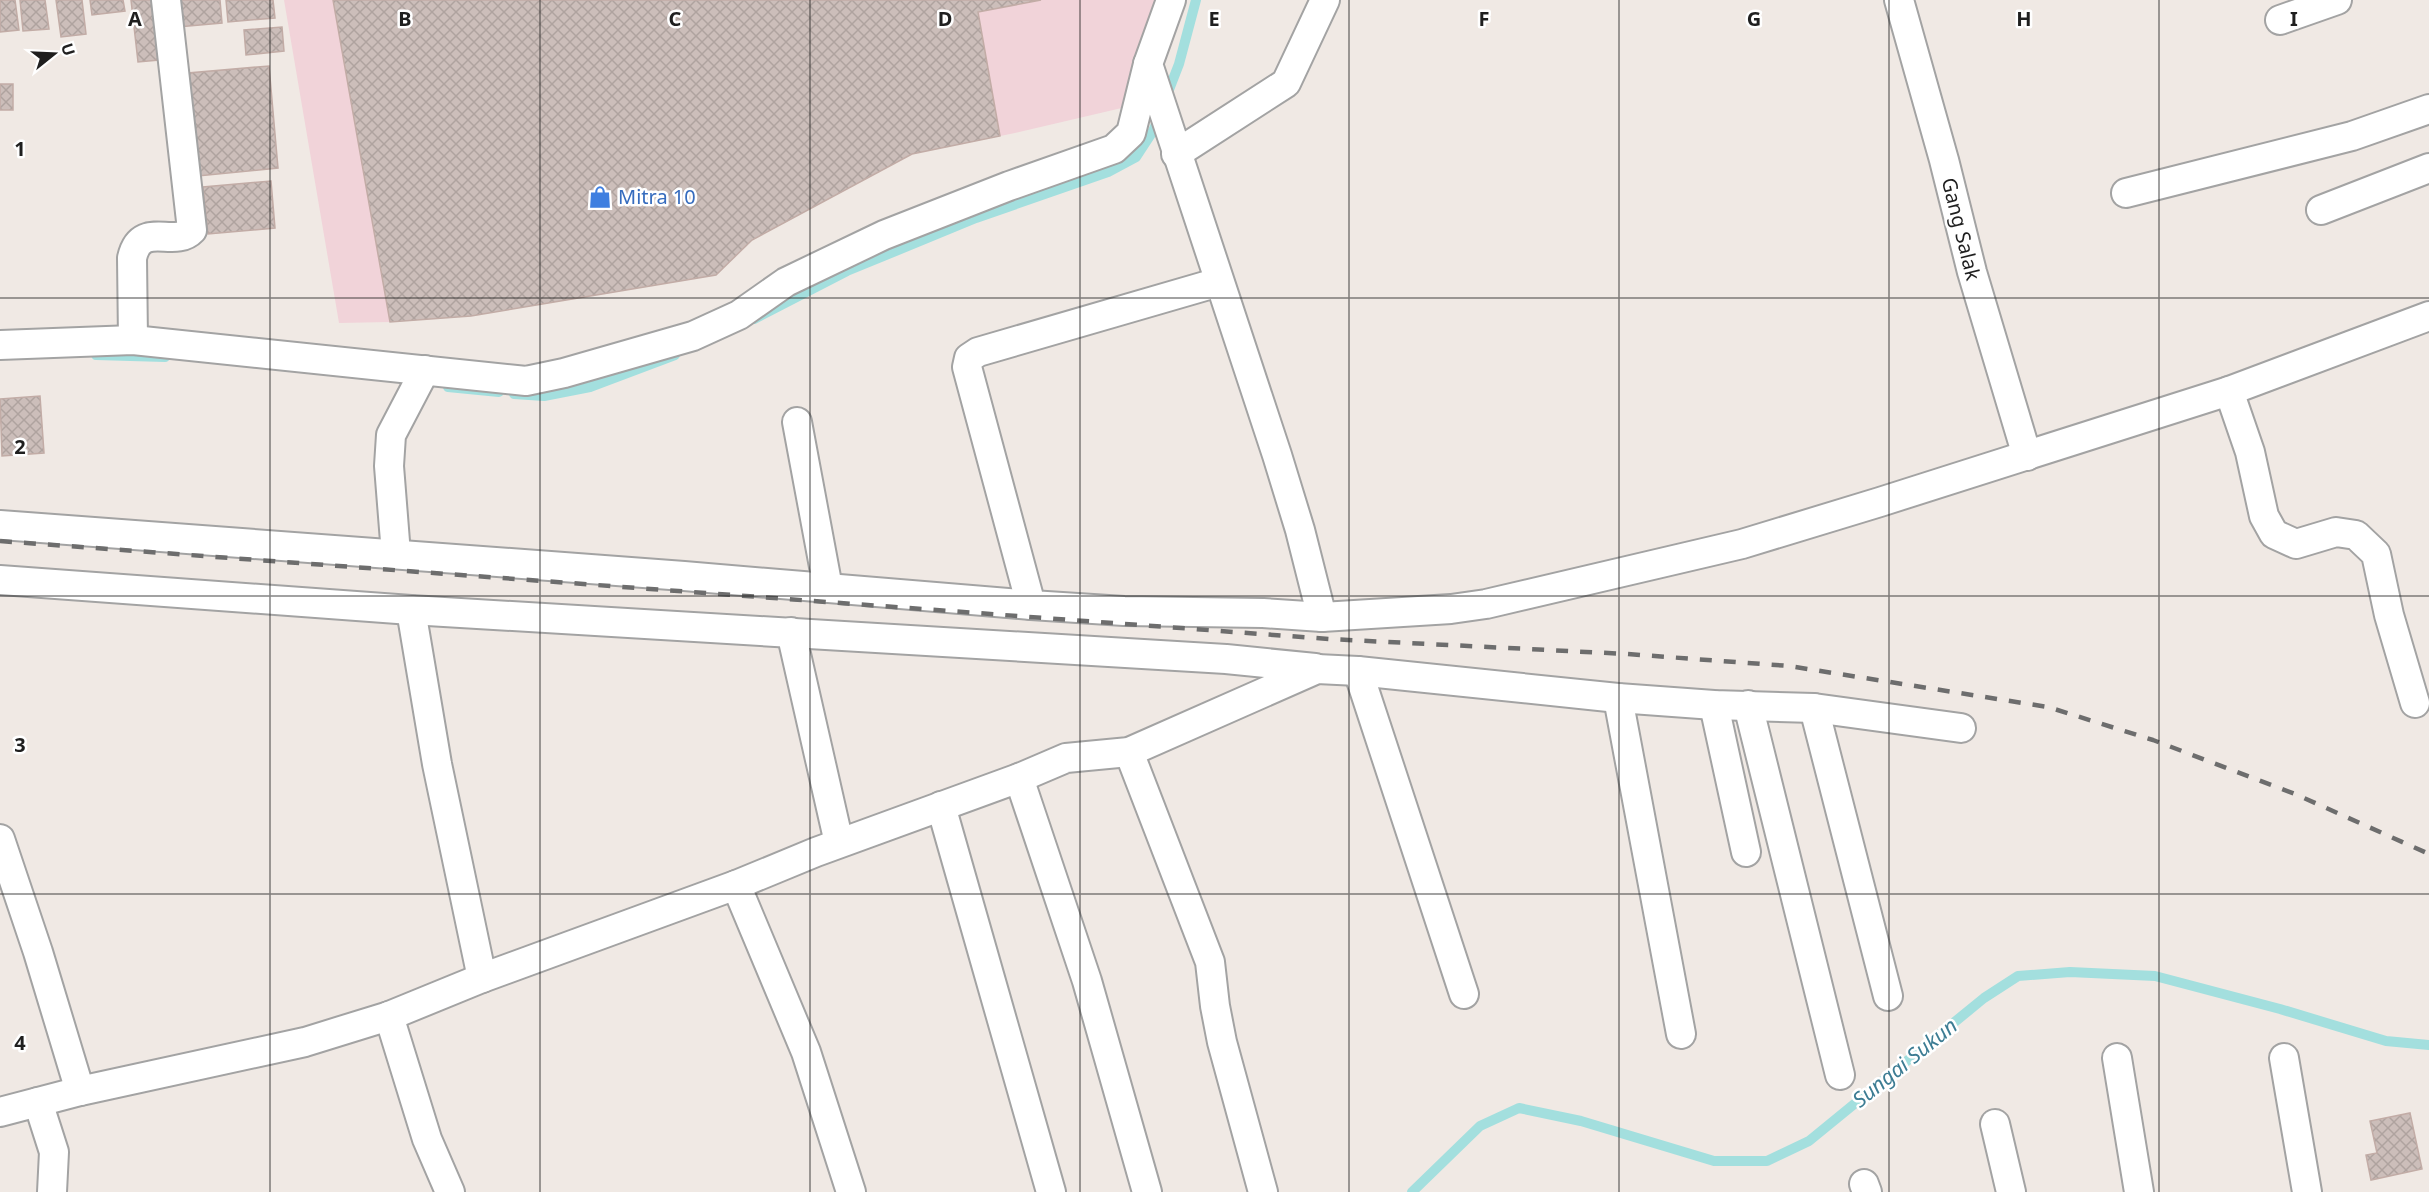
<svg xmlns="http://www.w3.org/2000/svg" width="2429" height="1192" font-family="'Noto Sans',sans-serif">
<defs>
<pattern id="building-cross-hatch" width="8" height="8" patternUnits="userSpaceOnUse" patternTransform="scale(1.5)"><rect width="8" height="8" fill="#ccbeba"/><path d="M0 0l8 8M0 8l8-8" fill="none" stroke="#afa39f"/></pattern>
</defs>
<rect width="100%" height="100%" fill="#f0e9e4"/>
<polygon fill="#f1d3d9" points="284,0 1156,0 1126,107 1015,133 912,154 746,239 716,275 471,316 390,322 339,323"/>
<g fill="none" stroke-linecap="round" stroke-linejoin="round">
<g stroke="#a3dfde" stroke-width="10">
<polyline points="1165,100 1179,64 1196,0"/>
<polyline points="754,319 847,271 976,218 1108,172 1136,157 1153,131 1159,117"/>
<polyline points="96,355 165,357"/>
<polyline points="448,387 499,392"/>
<polyline points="514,394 544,396 590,387 675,355"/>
<polyline points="1412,1192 1480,1126 1519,1108 1581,1121 1714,1161 1767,1161 1809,1141 1984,998 2018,976 2070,972 2155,976 2280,1009 2386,1041 2429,1045"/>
</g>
</g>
<g fill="url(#building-cross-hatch)" stroke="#c2aca6" stroke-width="1.5">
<polygon points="0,0 15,0 19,30 0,32"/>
<polygon points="20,0 45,0 49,29 23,31"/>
<polygon points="56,0 82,0 86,34 61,37"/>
<polygon points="90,0 123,0 125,11 92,15"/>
<polygon points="131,0 152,0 159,60 138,62"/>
<polygon points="175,0 220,0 222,23 178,27"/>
<polygon points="226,0 273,0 275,18 228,22"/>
<polygon points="333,0 1041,0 978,12 1000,136 912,154 752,240 716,275 471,316 390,322"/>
<polygon points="282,27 284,51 246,55 244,30"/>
<polygon points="269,66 278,168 198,176 188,73"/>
<rect x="0" y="84" width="13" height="26"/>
<polygon points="271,181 275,228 208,234 203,187"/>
<polygon points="40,396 44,453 2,456 0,399"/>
<polygon points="2410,1113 2422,1169 2371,1180 2366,1155 2377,1153 2370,1121"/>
</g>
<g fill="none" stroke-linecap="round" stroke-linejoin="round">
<g stroke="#a3a3a3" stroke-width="32">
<g id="street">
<polyline points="1171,0 1148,64 1277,455 1300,530 1322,617"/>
<polyline points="1899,0 1944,160 1972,272 2027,456"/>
<polyline points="2280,20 2337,0"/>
<polyline points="1176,154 1286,83 1325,0"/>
<polyline points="2126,193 2352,136 2429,109"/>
<polyline points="2321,210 2429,168"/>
<polyline points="1219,282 978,352 969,358 967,367 1031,605 1124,611 1263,613 1322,617 1451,609 1486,604 1742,544 1880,502 2229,391 2429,316"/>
<path d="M133,340L132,258C141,219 174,249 192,230L166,0"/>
<polyline points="0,345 133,340 526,381 564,373 693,336 739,315 786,282 884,235 1009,186 1114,149 1131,133 1148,64"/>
<polyline points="2229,391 2250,452 2264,516 2274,534 2296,544 2336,532 2356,535 2376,554 2389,615 2415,703"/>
<polyline points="797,422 828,588"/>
<polyline points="0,525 684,576 1031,605"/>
<polyline points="396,554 389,466 391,435 425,370"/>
<polyline points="0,580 411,610 1226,659 1315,668"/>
<polyline points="411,610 437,764 482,978"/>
<polyline points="791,632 839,843"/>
<polyline points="1358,671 1464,994"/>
<polyline points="1618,698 1681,1034"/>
<polyline points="1714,705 1746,852"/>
<polyline points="1748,705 1840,1075"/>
<polyline points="1814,708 1888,996"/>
<polyline points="1129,752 1210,962 1215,1006 1222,1042 1263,1192"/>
<polyline points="1019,778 1087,981 1147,1192"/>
<polyline points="941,806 1051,1192"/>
<polyline points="0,839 38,952 80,1091"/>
<polyline points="736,885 806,1052 851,1192"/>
<polyline points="389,1016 427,1139 450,1192"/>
<polyline points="2117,1058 2139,1192"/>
<polyline points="2284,1058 2307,1192"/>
<polyline points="38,1102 54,1152 52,1192"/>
<polyline points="0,1112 80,1091 305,1042 389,1016 482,978 736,885 816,852 1019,778 1066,758 1129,752 1317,669 1358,671 1618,698 1714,705 1814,708 1961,728"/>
<polyline points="1995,1124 2011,1192"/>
<polyline points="1864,1184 1867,1192"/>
</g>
</g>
<use href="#street" stroke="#fff" stroke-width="28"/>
<polyline stroke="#6d6d6d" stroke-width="4.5" stroke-dasharray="12 12" stroke-linecap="butt" points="0,541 1329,639 1627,654 1789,666 2048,707 2153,740 2295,794 2429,854"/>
</g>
<path fill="none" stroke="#1f1f1f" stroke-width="1.5" stroke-opacity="0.55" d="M270,0V1192M540,0V1192M810,0V1192M1080,0V1192M1349,0V1192M1619,0V1192M1889,0V1192M2159,0V1192M0,298H2429M0,596H2429M0,894H2429"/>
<defs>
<g id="shop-bare" transform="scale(1.8)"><path d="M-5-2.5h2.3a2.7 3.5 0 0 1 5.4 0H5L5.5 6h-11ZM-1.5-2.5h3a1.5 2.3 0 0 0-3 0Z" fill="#3f7fe0" stroke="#fff" stroke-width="2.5" paint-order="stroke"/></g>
</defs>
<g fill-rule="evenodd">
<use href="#shop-bare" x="600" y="197"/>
</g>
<g text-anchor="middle" stroke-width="5" stroke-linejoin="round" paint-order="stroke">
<g font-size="20" fill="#366cbe" stroke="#fff" text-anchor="start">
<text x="618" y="204">Mitra 10</text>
</g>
<g font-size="20" fill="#1f1f1f" stroke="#fff">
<text transform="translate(1961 229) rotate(76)" y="7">Gang Salak</text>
</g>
<g font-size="21" font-style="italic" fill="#3c7c93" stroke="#fff">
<text transform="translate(1905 1063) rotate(-39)" y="7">Sungai Sukun</text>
</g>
</g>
<g font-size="20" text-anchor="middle" font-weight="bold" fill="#1f1f1f" stroke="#fff" stroke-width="5" stroke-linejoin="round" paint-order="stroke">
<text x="135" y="26">A</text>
<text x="405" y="26">B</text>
<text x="675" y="26">C</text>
<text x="945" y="26">D</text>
<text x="1214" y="26">E</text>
<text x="1484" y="26">F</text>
<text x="1754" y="26">G</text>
<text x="2024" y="26">H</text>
<text x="2294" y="26">I</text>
<text x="20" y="156">1</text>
<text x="20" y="454">2</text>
<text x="20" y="752">3</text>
<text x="20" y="1050">4</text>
</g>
<g transform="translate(54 54) rotate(72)" stroke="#ffffff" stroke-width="4.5" paint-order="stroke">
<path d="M0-4.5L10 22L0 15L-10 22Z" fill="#1f1f1f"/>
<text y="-9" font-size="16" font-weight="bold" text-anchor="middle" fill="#1f1f1f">U</text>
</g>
</svg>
